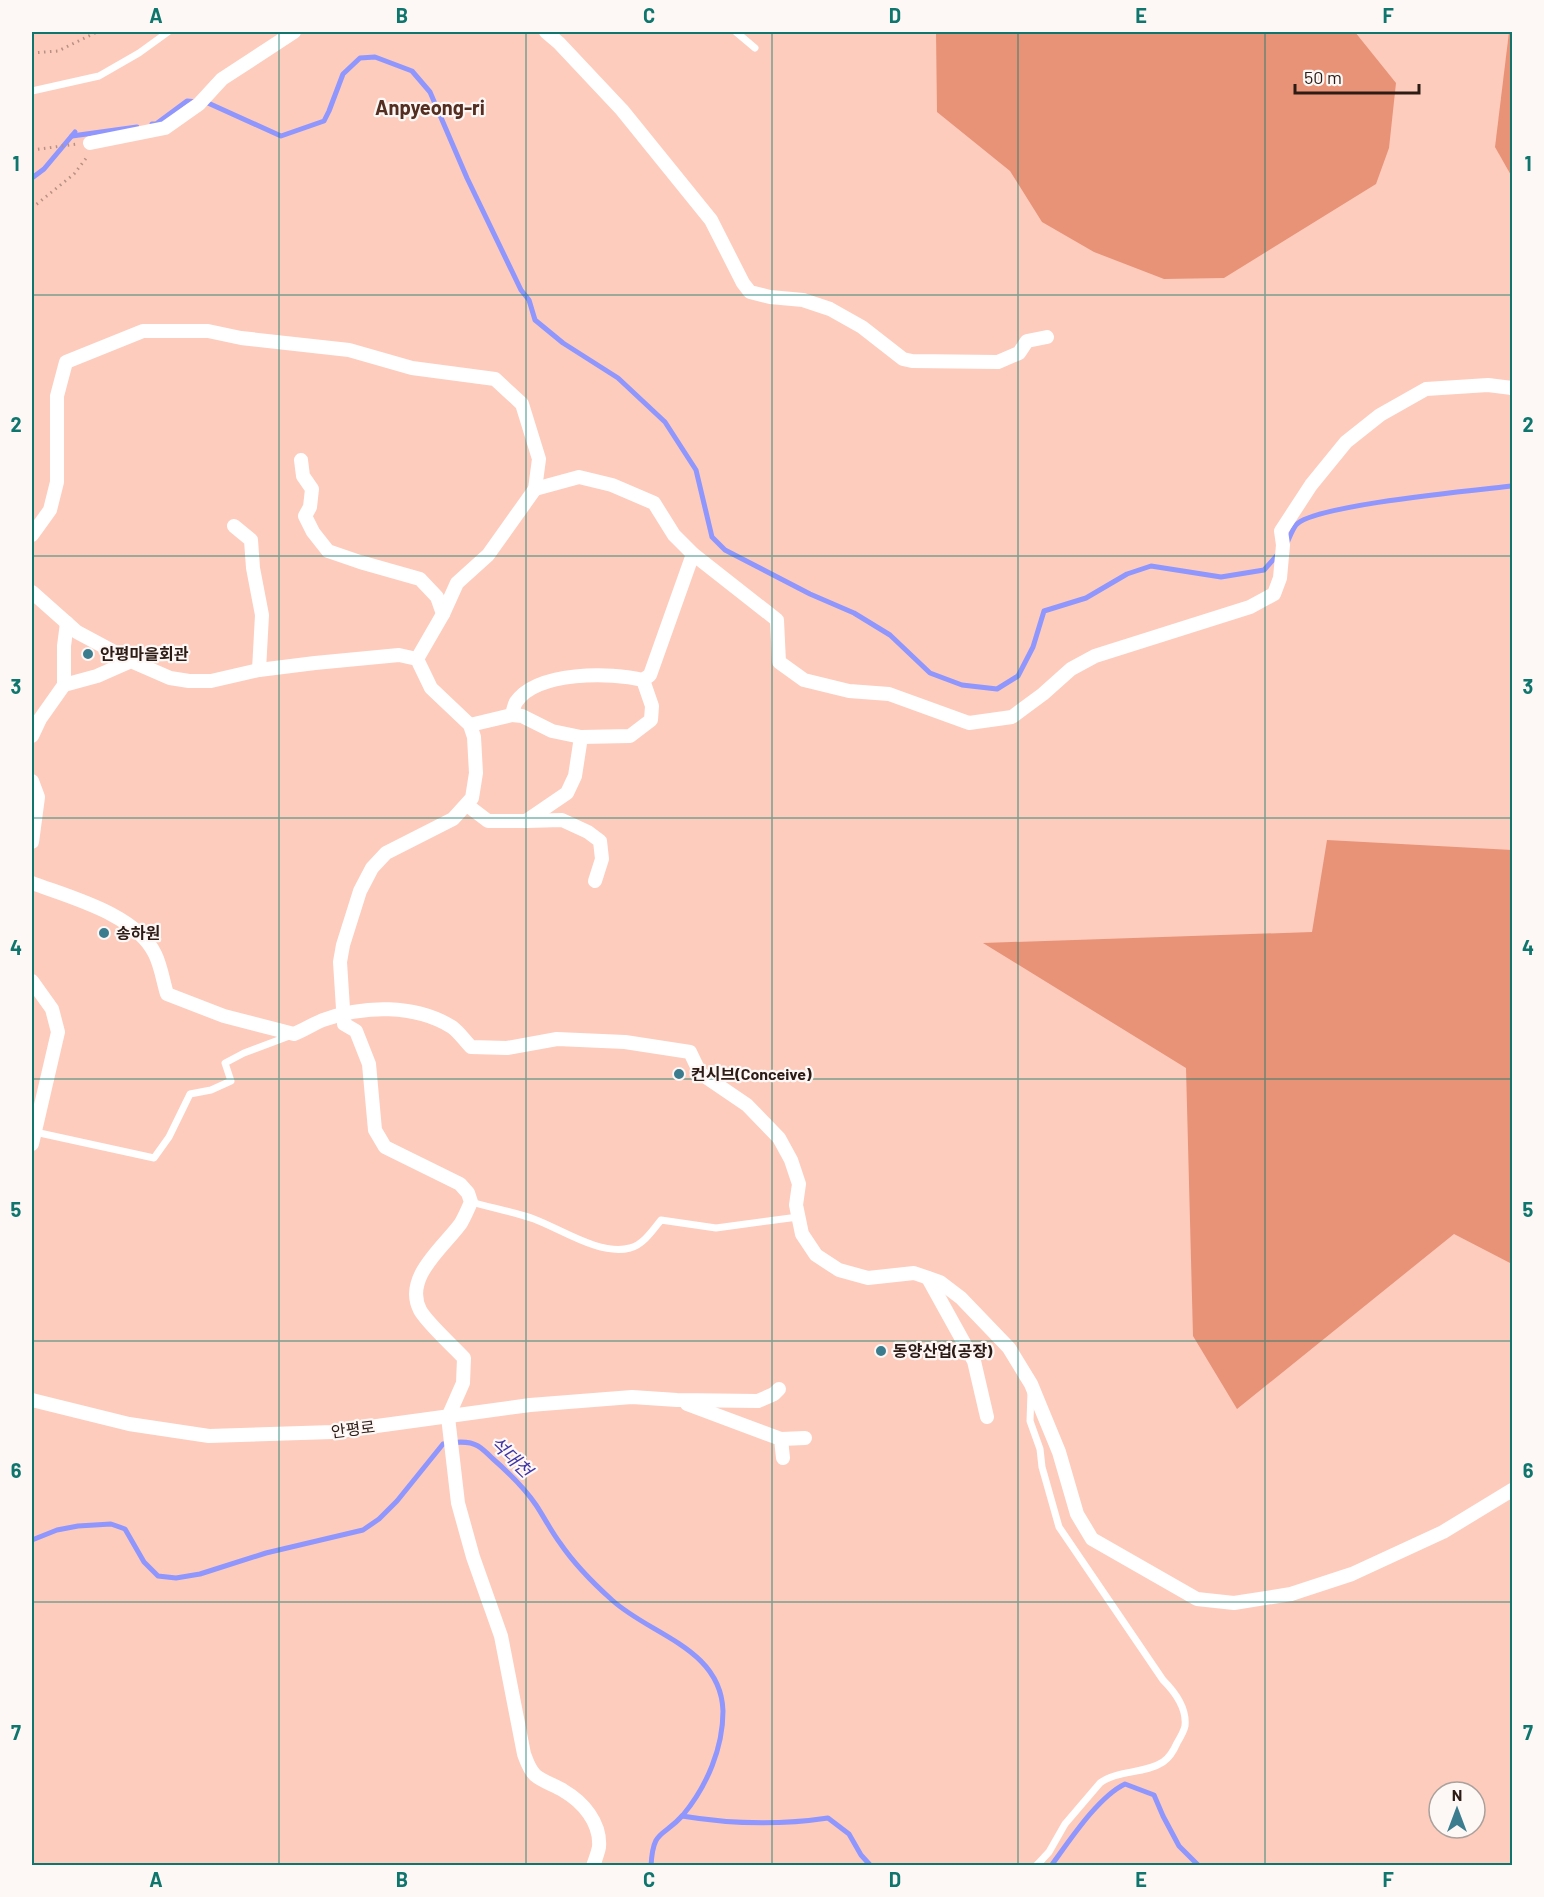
<svg xmlns="http://www.w3.org/2000/svg" width="1544" height="1897" font-family="Barlow,'Noto Sans KR',sans-serif">
<rect width="100%" height="100%" fill="#fdccbc"/>
<g fill="#e89377">
<polygon points="936,32 1355,32 1396,83 1389,148 1376,184 1224,278 1164,279 1094,252 1042,222 1010,171 937,112"/>
<polygon points="1509,32 1512,32 1512,177 1495,147"/>
<polygon points="1327,840 1512,850 1512,1264 1454,1234 1237,1409 1193,1336 1186,1068 983,943 1312,932"/>
</g>
<g fill="none" stroke-linecap="round" stroke-linejoin="round">
<g stroke="#8f96fe" stroke-width="5">
<polyline points="152,124 156,124 187,101 208,103 281,136 324,121 329,111 343,74 360,58 375,57 412,71 430,92 467,178 521,290 529,300 535,320 563,343 618,378 665,422 696,470 712,537 725,550 810,594 854,613 890,635 930,673 962,685 997,689 1018,676 1033,647 1044,611 1086,598 1127,574 1151,566 1221,577 1264,570 1280,552"/>
<polyline points="72,136 137,127"/>
<polyline points="32,178 44,169 75,132"/>
<path d="M1286,545C1289,539 1292,530 1296,525C1312,505 1479,490 1512,486"/>
<path d="M32,1540L57,1530L78,1526L111,1524L125,1529L144,1562L158,1576L176,1578L200,1574L266,1553L363,1530L379,1519L397,1501L443,1444C454,1442 468,1440 478,1446C483,1449 488,1454 492,1458C508,1472 524,1487 536,1505C544,1517 551,1531 560,1543C575,1565 593,1583 612,1600C650,1635 721,1648 723,1711C723,1748 707,1786 683,1815C663,1838 653,1828 651,1866"/>
<path d="M682,1816C730,1824 781,1825 828,1818L849,1834L861,1855L871,1866"/>
<path d="M1051,1866C1070,1840 1098,1797 1125,1784L1154,1795L1163,1816L1179,1846L1199,1866"/>
</g>
<g stroke="#b79184" stroke-width="3" stroke-dasharray="1.5 4.5" stroke-linecap="butt">
<polyline points="32,53 58,51 97,32"/>
<polyline points="32,150 77,144"/>
<polyline points="32,208 74,174 87,157"/>
</g>
<g stroke="#fff" stroke-width="7">
<polyline points="736,32 755,48"/>
<polyline points="32,91 99,76 139,53 168,32"/>
<polyline points="35,1132 154,1158 169,1137 190,1094 211,1090 231,1081 225,1063 244,1053 292,1035"/>
<path d="M471,1202C492,1208 514,1212 534,1219C561,1229 600,1256 630,1248C643,1245 653,1230 661,1220L716,1228L798,1217"/>
<path d="M1031,1392L1030,1421L1040,1449L1042,1467L1059,1527L1163,1680C1175,1692 1187,1708 1185,1726C1184,1731 1180,1738 1177,1743C1174,1750 1169,1758 1163,1762C1145,1774 1117,1770 1100,1783L1065,1824L1049,1852L1036,1866"/>
</g>
<g stroke="#fff" stroke-width="14">
<polyline points="546,32 559,43 622,110 711,220 743,283 750,292 770,297 803,300 830,309 862,327 903,359 912,361 998,362 1019,353 1027,341 1047,337"/>
<polyline points="90,143 165,128 199,104 222,79 294,32"/>
<polyline points="301,460 303,476 312,489 310,507 305,516 313,532 328,551 360,562 420,579 437,597 443,614"/>
<polyline points="535,489 579,477 612,485 654,503 674,535 693,554 777,620 779,662 804,680 849,691 889,694 969,723 1012,717 1043,694 1071,669 1095,656 1250,607 1274,594 1280,578 1283,545 1281,531 1311,485 1346,442 1380,415 1426,389 1488,385 1512,388"/>
<polyline points="234,526 251,540 253,568 262,615 259,670"/>
<polyline points="32,535 50,510 57,482 57,396 66,362 143,331 208,331 241,338 349,350 412,368 495,379 522,404 539,459 535,489 488,555 457,583 443,614 417,659"/>
<path d="M32,592L77,632L131,661L170,678L189,681H211L259,670L315,663L399,655L417,659L431,688L470,725L474,737L476,773L472,798L453,819L386,853L372,868L360,891L343,945L340,962L344,1024L356,1031L369,1064L375,1130L385,1147L460,1184L468,1193L471,1202C468,1209 465,1216 461,1223C445,1246 403,1277 420,1310C427,1323 452,1345 464,1358L463,1383L448,1417L458,1503L473,1557L501,1636L524,1754C527,1762 529,1769 535,1775C543,1782 555,1785 564,1791C583,1802 601,1823 599,1847C598,1853 595,1860 593,1866"/>
<polyline points="64,685 97,676 131,661"/>
<polyline points="512,715 522,716 552,731 581,737 630,736 651,720 652,706 643,680"/>
<path d="M470,725L512,715C513,711 514,705 516,702C537,671 611,672 643,680L650,675L693,554"/>
<polyline points="32,736 40,719 64,685 64,646 67,623"/>
<polyline points="32,781 38,797 32,842"/>
<polyline points="467,805 488,821 526,821 567,793 575,776 581,737"/>
<polyline points="526,821 562,820 588,832 600,841 602,859 595,881"/>
<path d="M32,883C69,897 136,914 155,954C161,966 163,981 167,994L224,1016L294,1034C304,1030 313,1024 323,1020C364,1005 415,1004 452,1027C459,1032 465,1041 471,1047L507,1048L557,1039L625,1042L690,1052L700,1073L747,1105L779,1138L791,1160L799,1184L796,1205L802,1234L816,1255L839,1270L868,1278L914,1273L940,1282L961,1298L1009,1348L1031,1384L1059,1452L1077,1514L1092,1539L1197,1599L1234,1603L1291,1594L1352,1574L1443,1532L1512,1490"/>
<polyline points="32,981 52,1009 58,1032 32,1144"/>
<polyline points="928,1278 974,1361 987,1417"/>
<polyline points="32,1400 129,1424 209,1436 333,1432 530,1405 632,1397 677,1400 758,1401 774,1394 779,1389"/>
<polyline points="687,1404 781,1439 783,1458"/>
<polyline points="781,1439 805,1438"/>
</g>
</g>
<path fill="none" stroke="#0f766e" stroke-width="1.5" stroke-opacity="0.55" d="M279,32V1866M526,32V1866M772,32V1866M1018,32V1866M1265,32V1866M32,295H1512M32,556H1512M32,818H1512M32,1079H1512M32,1341H1512M32,1602H1512"/>
<g fill="#3b7c8e" stroke="#fdf8f6" stroke-width="2">
<circle cx="88" cy="654" r="6"/>
<circle cx="104" cy="933" r="6"/>
<circle cx="679" cy="1074" r="6"/>
<circle cx="881" cy="1351" r="6"/>
</g>
<g text-anchor="middle" stroke-width="4.5" stroke-linejoin="round" paint-order="stroke">
<g font-size="16" font-weight="bold" fill="#2d1b15" stroke="#fdf8f6" text-anchor="start">
<text x="100" y="660">안평마을회관</text>
<text x="116" y="939">송하원</text>
<text x="691" y="1080">컨시브(Conceive)</text>
<text x="893" y="1357">동양산업(공장)</text>
</g>
<g font-size="16" fill="#2d1b15" stroke="#fdf8f6">
<text transform="translate(353 1429) rotate(-7)" y="6">안평로</text>
</g>
<g font-size="18" font-style="italic" fill="#3d32a8" stroke="#fdf8f6">
<text transform="translate(511 1457) rotate(44)" y="6">석대천</text>
</g>
<g font-size="20" font-weight="bold" fill="#532e21" stroke="#fdf8f6">
<text x="430" y="115">Anpyeong-ri</text>
</g>
</g>
<rect width="1544" height="1897" fill="none" stroke="#fdf8f6" stroke-width="66"/>
<g transform="translate(1457 1810)"><circle r="28" fill="#fdf8f6" stroke="#aaa09c" stroke-width="1.5"/>
<path d="M0-4.5L10 22L0 15L-10 22Z" fill="#3b7c8e"/>
<text y="-9" font-size="16" font-weight="bold" text-anchor="middle" fill="#2d1b15">N</text>
</g>
<path d="M1295 84v9h124v-9" fill="none" stroke="#2d1b15" stroke-width="3"/>
<text x="1304" y="84" font-size="18" fill="#2d1b15" stroke="#fdf8f6" stroke-width="4.5" paint-order="stroke">50 m</text>
<rect x="33" y="33" width="1478" height="1831" fill="none" stroke="#0f766e" stroke-width="2"/>
<g font-size="20" text-anchor="middle" font-weight="bold" fill="#0f766e">
<text x="156" y="23">A</text>
<text x="402" y="23">B</text>
<text x="649" y="23">C</text>
<text x="895" y="23">D</text>
<text x="1141" y="23">E</text>
<text x="1388" y="23">F</text>
<text x="16" y="171">1</text>
<text x="1528" y="171">1</text>
<text x="16" y="432">2</text>
<text x="1528" y="432">2</text>
<text x="16" y="694">3</text>
<text x="1528" y="694">3</text>
<text x="16" y="955">4</text>
<text x="1528" y="955">4</text>
<text x="16" y="1217">5</text>
<text x="1528" y="1217">5</text>
<text x="16" y="1478">6</text>
<text x="1528" y="1478">6</text>
<text x="16" y="1740">7</text>
<text x="1528" y="1740">7</text>
<text x="156" y="1887">A</text>
<text x="402" y="1887">B</text>
<text x="649" y="1887">C</text>
<text x="895" y="1887">D</text>
<text x="1141" y="1887">E</text>
<text x="1388" y="1887">F</text>
</g>
</svg>
